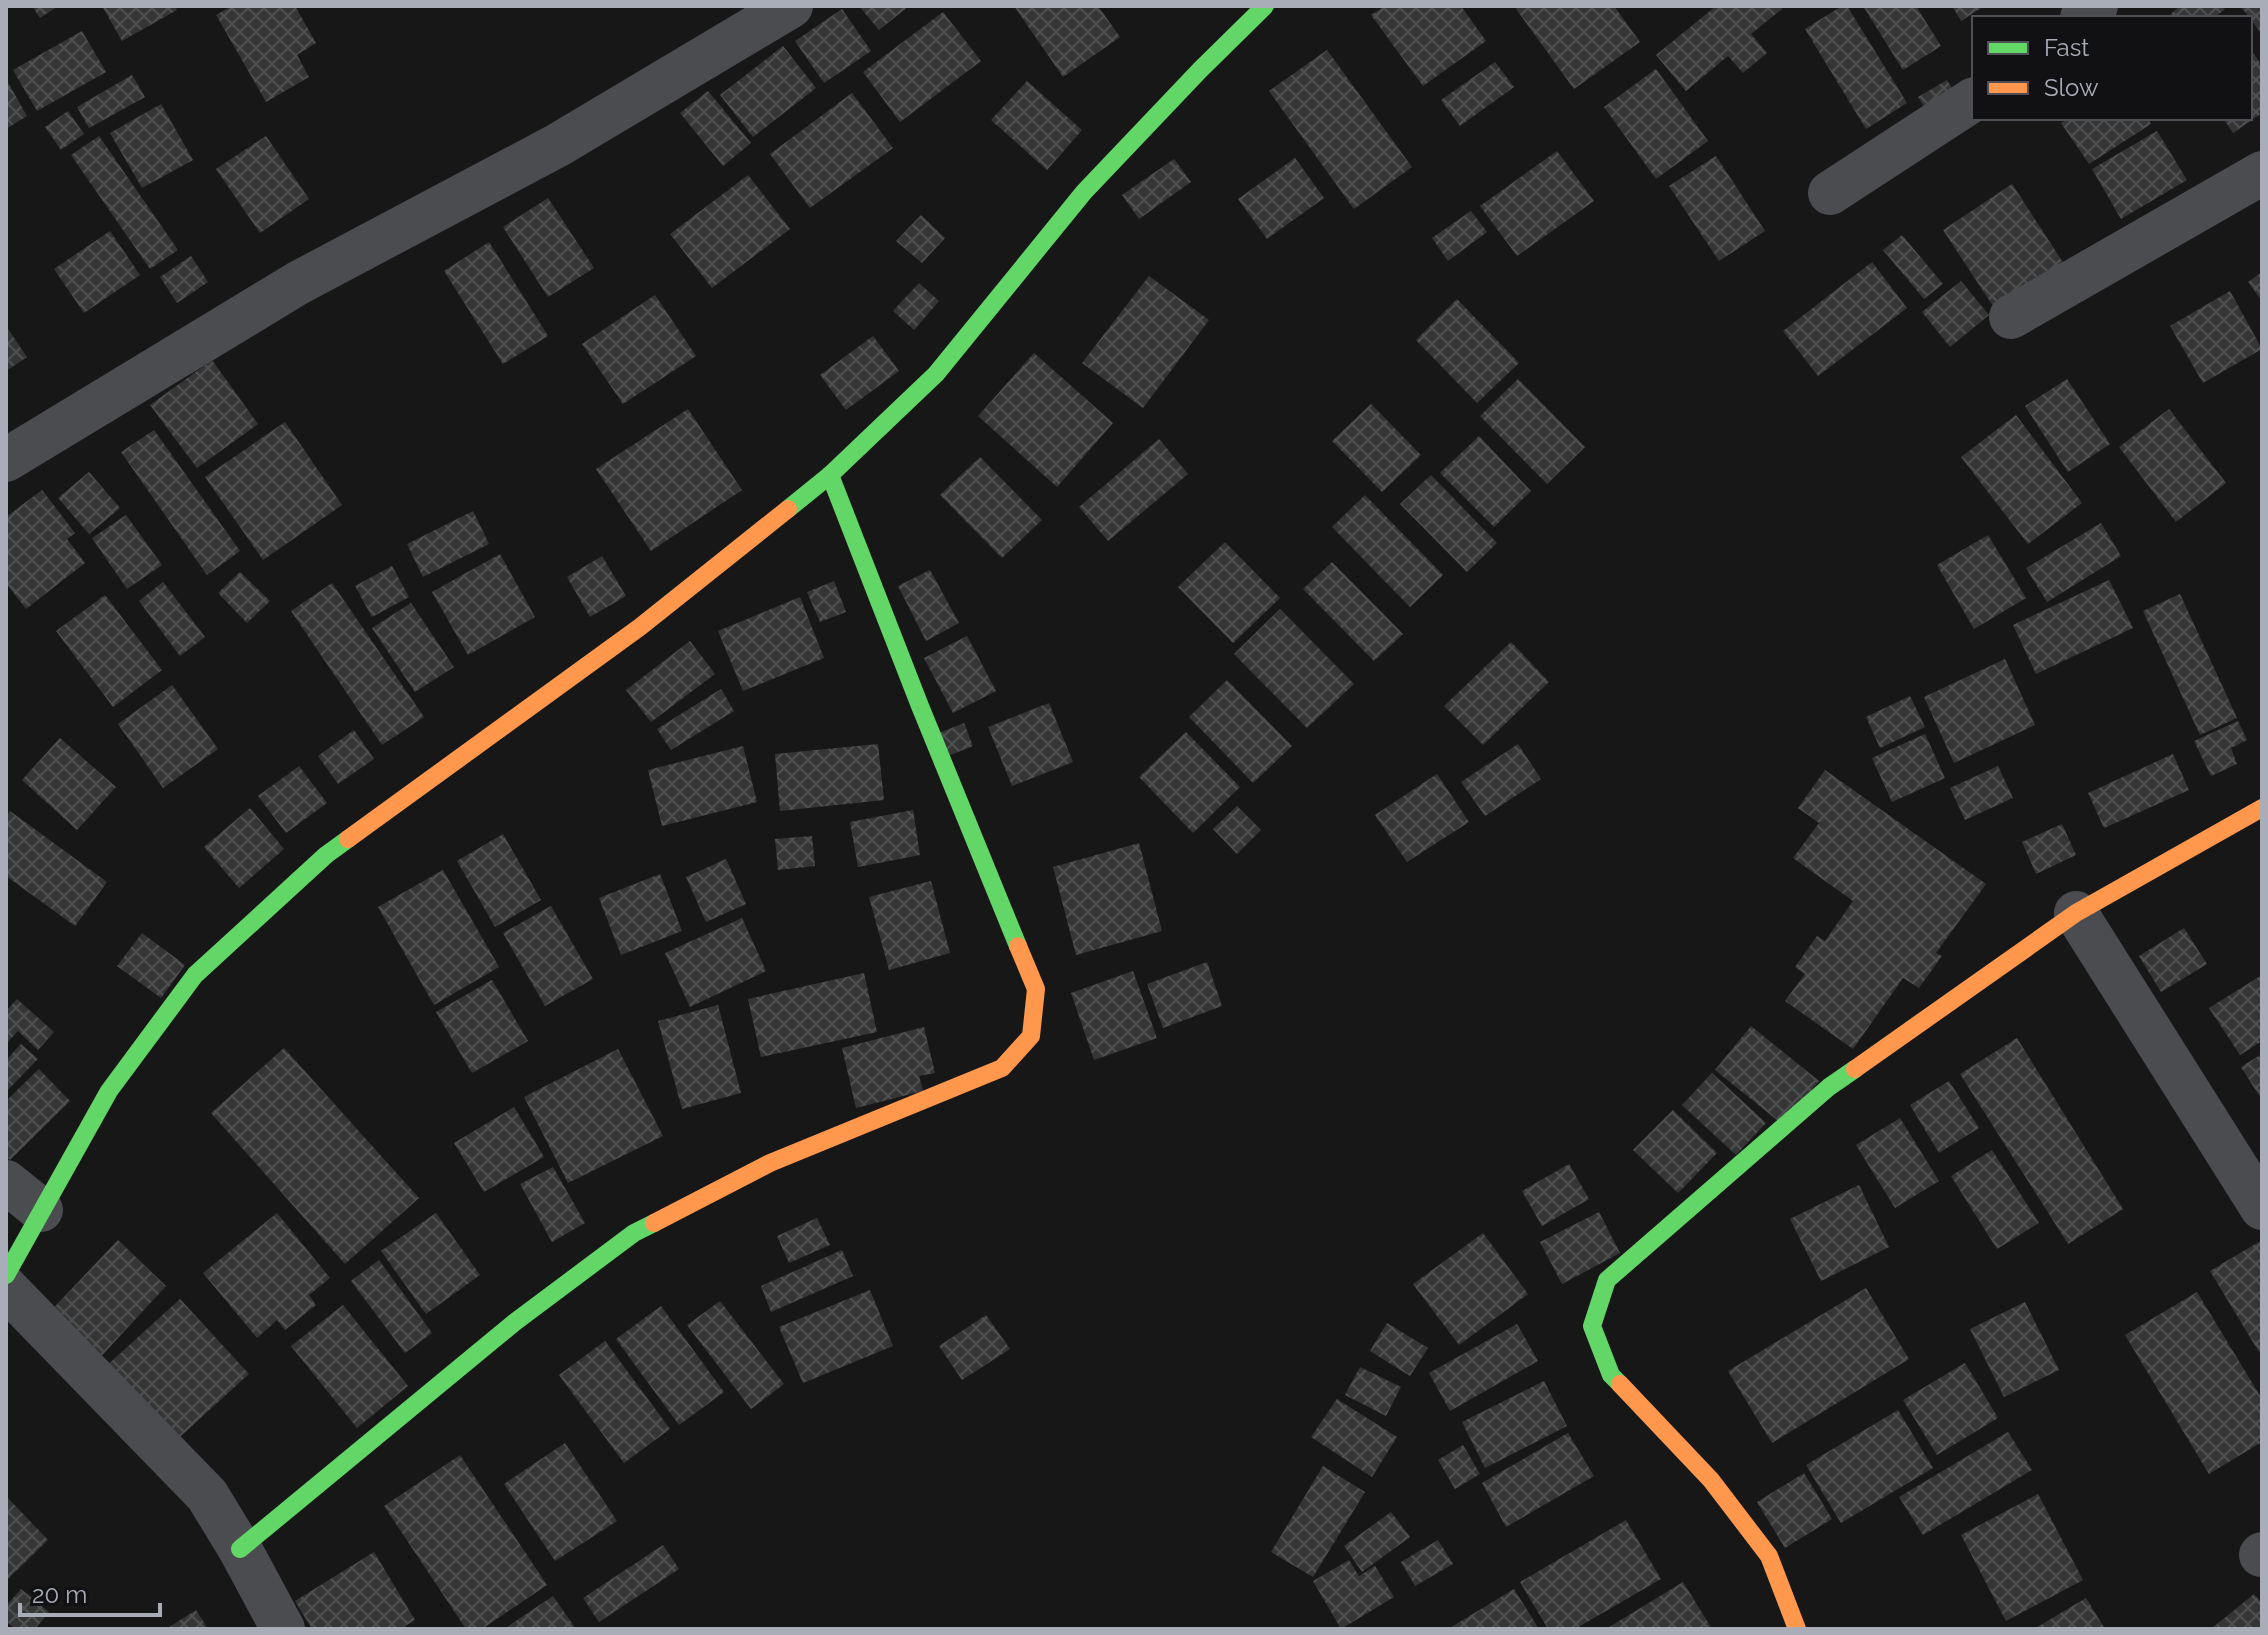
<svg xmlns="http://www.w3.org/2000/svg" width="2268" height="1635" font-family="Raleway,sans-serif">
<defs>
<pattern id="building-cross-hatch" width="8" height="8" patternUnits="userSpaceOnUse" patternTransform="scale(2)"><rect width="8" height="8" fill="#353536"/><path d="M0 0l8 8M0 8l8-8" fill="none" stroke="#4f5051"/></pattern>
</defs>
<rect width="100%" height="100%" fill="#171717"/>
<g fill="url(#building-cross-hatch)">
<polygon points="32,6 58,6 40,18"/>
<polygon points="102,6 175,6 177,10 122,41"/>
<polygon points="232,6 295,6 316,43 297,55 309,77 266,102 216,15"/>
<polygon points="859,6 909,6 879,30"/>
<polygon points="1014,6 1098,6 1120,37 1063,77"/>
<polygon points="1385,6 1461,6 1486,41 1423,86 1371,15"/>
<polygon points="1520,6 1614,6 1640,42 1574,89 1516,9"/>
<polygon points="1716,6 1780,6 1782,9 1751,34 1767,53 1743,73 1728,56 1686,91 1656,55"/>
<polygon points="1842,6 1847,6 1907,103 1866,129 1805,29"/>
<polygon points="1863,6 1916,6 1941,46 1903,70"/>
<polygon points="1952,6 1984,6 1961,21"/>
<polygon points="2180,6 2222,6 2225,9 2214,18 2166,18"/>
<polygon points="2240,6 2262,6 2262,35 2250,18"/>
<polygon points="842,9 871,51 824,83 795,41"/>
<polygon points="943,12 981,61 900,122 863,72"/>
<polygon points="82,31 106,72 37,111 13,70"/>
<polygon points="783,46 816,88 753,137 720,95"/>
<polygon points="2250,48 2262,66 2262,113 2233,133 2223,118 2250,118"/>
<polygon points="1327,50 1412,167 1354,209 1269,91"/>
<polygon points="1495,62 1514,87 1460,126 1441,100"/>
<polygon points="1656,69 1708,141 1656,179 1604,107"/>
<polygon points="132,75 145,97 89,128 77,107"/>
<polygon points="6,79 27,116 6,129"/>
<polygon points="1947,80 1961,102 1932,119 1918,97"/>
<polygon points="1027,81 1082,130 1047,170 991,120"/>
<polygon points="708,91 751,143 723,166 680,113"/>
<polygon points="852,93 893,148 810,208 770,154"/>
<polygon points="161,104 193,160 142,188 110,133"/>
<polygon points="68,111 84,134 61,150 45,127"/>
<polygon points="2069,118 2148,118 2151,124 2089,164 2061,123"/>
<polygon points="2157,131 2187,180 2121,219 2092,169"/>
<polygon points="99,136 178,250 150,269 71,155"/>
<polygon points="266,136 309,199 260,233 216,169"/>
<polygon points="1557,151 1594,201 1517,256 1480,206"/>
<polygon points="1716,156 1765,231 1719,261 1669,186"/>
<polygon points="1295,158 1324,198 1267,239 1238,199"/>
<polygon points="1174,159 1191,182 1139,219 1122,195"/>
<polygon points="748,175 790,229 712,288 670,234"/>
<polygon points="2012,184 2064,264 1995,309 1943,230"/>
<polygon points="548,198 594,268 548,297 503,227"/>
<polygon points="1471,211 1487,232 1448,261 1432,238"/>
<polygon points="921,215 945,238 922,263 896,241"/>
<polygon points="110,231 140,275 84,313 54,269"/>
<polygon points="1902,235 1943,284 1924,299 1883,250"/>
<polygon points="489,242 548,336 503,364 444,271"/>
<polygon points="191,256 208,282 177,303 160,277"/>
<polygon points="1872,262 1907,308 1818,376 1783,331"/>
<polygon points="2262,272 2262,301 2248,282"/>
<polygon points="1149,276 1209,320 1143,408 1082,363"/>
<polygon points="1961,281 1989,315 1950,347 1922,312"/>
<polygon points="919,283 939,301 914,330 893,311"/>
<polygon points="2230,291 2262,349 2203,383 2170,326"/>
<polygon points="655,295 696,356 623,404 582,344"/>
<polygon points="1457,299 1519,363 1477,403 1416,340"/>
<polygon points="6,326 27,357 6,371"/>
<polygon points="873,336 899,371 846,410 820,375"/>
<polygon points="1034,353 1113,423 1057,487 978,416"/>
<polygon points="212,360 258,424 197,468 150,405"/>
<polygon points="1518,379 1585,447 1547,484 1480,416"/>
<polygon points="2067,379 2110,444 2068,472 2025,406"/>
<polygon points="1371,404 1421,455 1382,492 1332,441"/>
<polygon points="688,409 742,490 651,551 596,469"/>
<polygon points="2169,409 2226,483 2176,522 2119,447"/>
<polygon points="2016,415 2082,503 2028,544 1961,457"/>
<polygon points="285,422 342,505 263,560 205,477"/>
<polygon points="154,430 240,551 207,575 121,452"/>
<polygon points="1479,436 1531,491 1494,527 1440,473"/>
<polygon points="1159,439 1188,474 1108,541 1079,507"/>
<polygon points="980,457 1042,520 1002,558 940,495"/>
<polygon points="89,472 120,508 89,534 58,498"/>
<polygon points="1431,475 1497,543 1467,572 1400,504"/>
<polygon points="42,490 75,533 67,539 85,563 26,609 6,583 6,517"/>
<polygon points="1365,495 1443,575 1410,607 1332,527"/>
<polygon points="473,511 489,544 423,577 407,544"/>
<polygon points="126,515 162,565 127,589 92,538"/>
<polygon points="2101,523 2121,556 2047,602 2026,568"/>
<polygon points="1988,535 2026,598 1974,629 1937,565"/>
<polygon points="1225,542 1280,598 1233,643 1178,587"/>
<polygon points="500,554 535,617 468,655 432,592"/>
<polygon points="602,556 626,596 590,617 567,577"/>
<polygon points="1332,562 1403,634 1374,661 1303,589"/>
<polygon points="392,566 409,597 372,617 355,586"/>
<polygon points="930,570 959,623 926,641 898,586"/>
<polygon points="240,572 270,601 247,623 218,593"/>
<polygon points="2109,580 2133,628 2036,674 2013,625"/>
<polygon points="834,581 846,612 820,622 807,592"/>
<polygon points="163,582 205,637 180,656 139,601"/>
<polygon points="332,583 424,717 382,745 291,611"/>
<polygon points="2180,594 2237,718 2200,735 2143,611"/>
<polygon points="105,595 162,670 113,707 56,631"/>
<polygon points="800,597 824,658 743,691 718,631"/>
<polygon points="411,603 454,667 415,692 372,628"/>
<polygon points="1280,609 1354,684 1307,728 1234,654"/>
<polygon points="967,636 996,691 953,713 924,658"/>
<polygon points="690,641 715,674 651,722 626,690"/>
<polygon points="1511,642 1549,682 1483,745 1444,706"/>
<polygon points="2005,659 2035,725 1954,763 1924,697"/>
<polygon points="1227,680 1292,746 1253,783 1189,717"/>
<polygon points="172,685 218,749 163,788 118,724"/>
<polygon points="721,689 734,711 671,750 657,729"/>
<polygon points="1910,696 1925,727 1880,748 1866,717"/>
<polygon points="1049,703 1073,762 1012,786 988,727"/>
<polygon points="2238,721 2247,740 2231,748 2237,764 2211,776 2194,741"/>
<polygon points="964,723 973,746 948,756 939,733"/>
<polygon points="354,730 374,759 338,784 318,756"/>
<polygon points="1186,732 1240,787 1193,833 1139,777"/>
<polygon points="1925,734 1945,778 1892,802 1872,758"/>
<polygon points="60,738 116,787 77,830 22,780"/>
<polygon points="878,744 884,800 780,811 775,754"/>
<polygon points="1518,744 1541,779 1485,816 1461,782"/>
<polygon points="743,746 757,802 662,826 648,770"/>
<polygon points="2173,754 2189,790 2104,828 2088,793"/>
<polygon points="299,766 327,803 286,833 258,796"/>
<polygon points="1998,766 2013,798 1965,820 1950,788"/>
<polygon points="1825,770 1986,884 1936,953 1942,956 1919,988 1903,978 1853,1049 1785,1001 1805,974 1795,967 1817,936 1825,941 1853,901 1793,858 1819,823 1798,808"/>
<polygon points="1437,774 1469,822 1407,862 1375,815"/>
<polygon points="1237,806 1261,830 1237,854 1213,829"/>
<polygon points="250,808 284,849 239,888 204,847"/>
<polygon points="913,810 920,855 858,867 850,822"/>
<polygon points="10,811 107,882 75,926 6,876 6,816"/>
<polygon points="2062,824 2076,855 2036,874 2022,842"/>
<polygon points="503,834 541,900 495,927 457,861"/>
<polygon points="812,836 815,866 778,870 775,839"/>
<polygon points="1139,843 1162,931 1076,955 1053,867"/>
<polygon points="726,859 746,904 706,922 686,877"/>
<polygon points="443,870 499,967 434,1005 378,907"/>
<polygon points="660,874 682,931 621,955 599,898"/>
<polygon points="931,881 950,953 889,970 869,897"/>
<polygon points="551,906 593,979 545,1006 503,933"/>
<polygon points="742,918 766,971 690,1007 665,953"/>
<polygon points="2184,928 2207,964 2161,992 2139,956"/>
<polygon points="142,933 185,965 161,998 117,966"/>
<polygon points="1207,962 1222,1006 1163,1028 1147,984"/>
<polygon points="1133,971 1157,1038 1094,1060 1071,993"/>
<polygon points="864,973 877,1032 761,1057 748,999"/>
<polygon points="2262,975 2262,1041 2240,1055 2209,1008"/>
<polygon points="492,980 528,1041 472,1073 436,1012"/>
<polygon points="17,999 54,1032 38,1050 18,1031 6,1044 6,1011"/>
<polygon points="718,1005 741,1093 682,1109 658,1021"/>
<polygon points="1751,1026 1819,1081 1783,1125 1715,1070"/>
<polygon points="924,1027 935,1073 919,1076 923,1091 856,1108 842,1048"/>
<polygon points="2017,1038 2123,1209 2068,1244 1960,1074"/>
<polygon points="21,1044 38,1059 6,1092 6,1060"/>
<polygon points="284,1048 419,1198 345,1264 211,1113"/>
<polygon points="618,1049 663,1136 568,1183 524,1097"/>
<polygon points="2262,1054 2262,1100 2241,1067"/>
<polygon points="39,1069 70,1101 10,1160 6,1157 6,1101"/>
<polygon points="1712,1073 1766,1123 1736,1155 1682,1105"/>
<polygon points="1949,1081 1979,1128 1939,1153 1910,1105"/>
<polygon points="514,1107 544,1157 484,1192 454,1143"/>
<polygon points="1673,1110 1717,1153 1678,1193 1633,1150"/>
<polygon points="1900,1118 1939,1181 1895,1208 1856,1145"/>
<polygon points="1992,1150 2039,1223 1997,1249 1951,1176"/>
<polygon points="1569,1164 1589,1199 1542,1226 1522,1191"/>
<polygon points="553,1167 585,1223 552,1242 520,1184"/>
<polygon points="1859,1185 1889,1247 1821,1281 1790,1219"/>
<polygon points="1599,1212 1620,1253 1562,1284 1540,1242"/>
<polygon points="277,1213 330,1278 309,1295 316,1305 285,1330 277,1320 257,1338 203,1273"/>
<polygon points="436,1213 480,1275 426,1314 381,1251"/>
<polygon points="817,1218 830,1245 789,1263 777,1236"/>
<polygon points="1483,1233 1528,1294 1459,1345 1413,1284"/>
<polygon points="118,1240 166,1286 95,1363 45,1317"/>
<polygon points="2262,1240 2262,1350 2259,1352 2210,1271"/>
<polygon points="842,1250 853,1276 771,1312 761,1286"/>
<polygon points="379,1260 432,1333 405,1353 351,1281"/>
<polygon points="1866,1288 1909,1359 1772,1443 1728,1371"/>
<polygon points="870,1290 893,1346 803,1383 779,1327"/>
<polygon points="2197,1292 2262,1399 2262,1442 2209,1474 2125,1335"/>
<polygon points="180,1299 249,1374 171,1445 102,1370"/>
<polygon points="720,1301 784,1384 751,1409 687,1325"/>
<polygon points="2025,1302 2059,1370 2004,1397 1970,1329"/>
<polygon points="343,1305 408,1386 357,1428 291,1346"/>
<polygon points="661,1306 724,1392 679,1425 616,1339"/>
<polygon points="986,1315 1010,1349 962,1380 939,1346"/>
<polygon points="1387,1323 1428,1348 1410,1376 1370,1351"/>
<polygon points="1517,1324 1538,1361 1450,1411 1429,1373"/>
<polygon points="605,1341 670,1429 624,1463 559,1375"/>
<polygon points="1965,1363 1998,1418 1937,1455 1903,1400"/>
<polygon points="1360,1367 1401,1387 1386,1416 1345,1395"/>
<polygon points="1544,1381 1567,1426 1485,1468 1462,1422"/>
<polygon points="1337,1399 1397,1437 1372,1477 1311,1437"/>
<polygon points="1898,1410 1933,1468 1841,1523 1806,1465"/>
<polygon points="2008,1432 2032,1470 1923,1535 1899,1497"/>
<polygon points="1568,1433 1594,1476 1506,1527 1482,1483"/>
<polygon points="565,1443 617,1521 555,1561 504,1484"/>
<polygon points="1463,1445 1480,1474 1455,1489 1438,1460"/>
<polygon points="460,1455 547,1585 482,1629 466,1629 384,1506"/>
<polygon points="1323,1466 1365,1492 1313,1577 1271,1552"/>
<polygon points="1804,1473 1832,1519 1785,1548 1757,1502"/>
<polygon points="2038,1494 2083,1580 2006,1621 1961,1535"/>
<polygon points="6,1496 48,1540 6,1581"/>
<polygon points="1391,1512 1410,1537 1362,1572 1344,1546"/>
<polygon points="1626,1520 1661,1579 1575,1629 1548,1629 1520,1582"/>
<polygon points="1438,1540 1453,1564 1415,1586 1401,1562"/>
<polygon points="663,1545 679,1569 599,1622 583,1598"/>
<polygon points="374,1552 415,1620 405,1626 407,1629 312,1629 295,1601"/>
<polygon points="1349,1560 1359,1576 1375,1566 1394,1597 1341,1629 1313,1581"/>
<polygon points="1683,1582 1712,1629 1606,1629"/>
<polygon points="21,1589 49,1612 35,1629 15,1629 6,1621 6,1606"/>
<polygon points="1514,1589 1539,1629 1448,1629"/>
<polygon points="2254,1594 2262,1603 2262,1629 2211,1629"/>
<polygon points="553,1596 576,1629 504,1629"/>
<polygon points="2086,1598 2105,1629 2034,1629"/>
<polygon points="196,1610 208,1629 166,1629"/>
</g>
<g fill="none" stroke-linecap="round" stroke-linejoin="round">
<g stroke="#4b4c50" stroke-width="44">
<polyline points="2082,18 2096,6"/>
<polyline points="1830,193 1974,99"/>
<polyline points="2011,317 2262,173"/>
<polyline points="6,460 298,283 558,145 791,6"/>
<polyline points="2076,913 2262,1208"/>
<polyline points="6,1182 41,1210"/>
<polyline points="6,1288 207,1495 240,1549 283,1629"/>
<polyline points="2261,1555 2262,1554"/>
</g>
<g stroke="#63d668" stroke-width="18">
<polyline points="830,475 920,706 1018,946"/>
<polyline points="788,509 830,475 936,374 1084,192 1200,70 1265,6"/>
<polyline points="6,1275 109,1091 195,975 326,855 348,839"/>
<polyline points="1620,1384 1611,1375 1592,1326 1607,1280 1829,1087 1855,1069"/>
<polyline points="240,1549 515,1322 634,1233 654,1223"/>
</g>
<g stroke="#ff974d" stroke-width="18">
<polyline points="348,839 640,627 788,509"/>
<polyline points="1855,1069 2076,913 2262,808"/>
<polyline points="654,1223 770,1163 1002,1068 1031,1036 1036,989 1018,946"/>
<polyline points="1620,1384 1711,1480 1769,1556 1797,1629"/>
</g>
</g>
<rect width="2268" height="1635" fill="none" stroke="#a8adb8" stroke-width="16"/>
<rect x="1972" y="16" width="280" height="104" fill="#111113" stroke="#4d4f55" stroke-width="2"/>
<rect x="1988" y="42" width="40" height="12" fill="#63d668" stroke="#4d4f55" stroke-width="2"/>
<text x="2044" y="56" font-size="24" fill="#a8adb8">Fast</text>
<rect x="1988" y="82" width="40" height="12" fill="#ff974d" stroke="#4d4f55" stroke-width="2"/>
<text x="2044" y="96" font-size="24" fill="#a8adb8">Slow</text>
<path d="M20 1603v12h140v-12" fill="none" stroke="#a8adb8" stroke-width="4"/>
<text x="32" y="1603" font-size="24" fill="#a8adb8" stroke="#111113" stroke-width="6" paint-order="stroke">20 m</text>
</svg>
